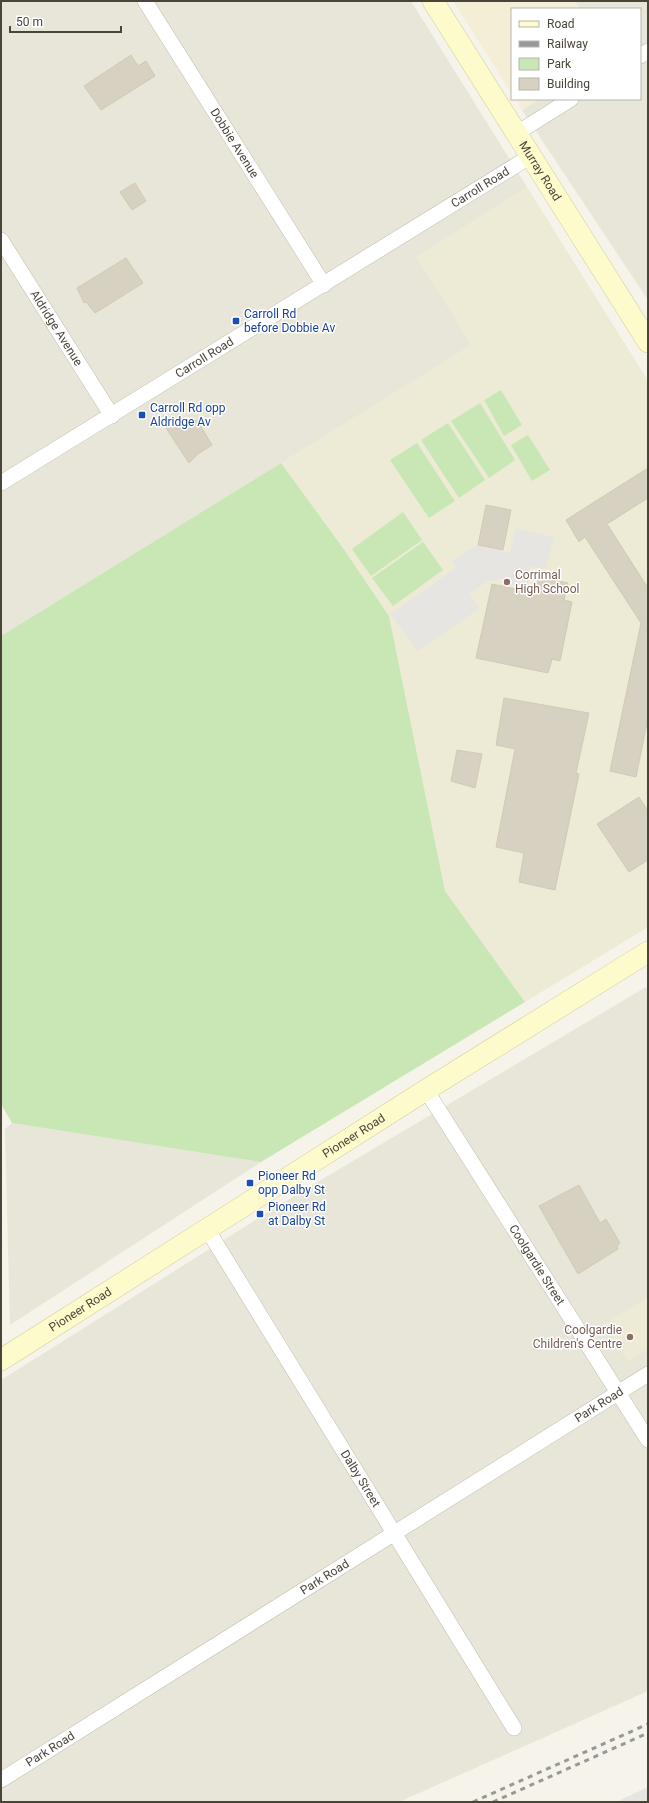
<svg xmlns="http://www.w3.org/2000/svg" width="649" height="1803" font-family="Roboto,sans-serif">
<rect width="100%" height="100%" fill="#f5f3ea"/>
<g fill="#e8e6d9">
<polygon points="1,1 411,1 527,187 417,257 472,345 1,636"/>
<polygon points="575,1 648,1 648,300 522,110 539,99 640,99 640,9 580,9"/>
<polygon points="646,987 648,990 648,1691 399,1802 1,1802 1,1380 294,1196"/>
<polygon points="12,1123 261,1162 10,1325 5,1129"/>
</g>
<g fill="#f5eed7">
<polygon points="453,1 575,1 580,9 512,9 512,94"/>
<polygon points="515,99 539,99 522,110"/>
</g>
<polygon fill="#e7e5df" points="648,1787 648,1802 616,1802"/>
<g fill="#edebd5">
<polygon points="527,187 648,381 648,927 525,1002 445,891 389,616 343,548 281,463 471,345 417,257"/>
<polygon points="648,1297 648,1349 628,1362 604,1324"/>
</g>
<g fill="#c8e7b5">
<polygon points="501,390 522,425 504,436 484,400"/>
<polygon points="480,403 515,460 489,478 451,421"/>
<polygon points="448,423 485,480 459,498 421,440"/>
<polygon points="528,435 550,470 532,481 511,445"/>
<polygon points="417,443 455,501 429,518 390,460"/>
<polygon points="281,463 343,548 389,616 445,891 525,1002 261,1162 12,1123 1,1104 1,636"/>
<polygon points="403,512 422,540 371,576 352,549"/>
<polygon points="423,542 443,570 393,606 372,578"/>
</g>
<polygon fill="#e6e5e2" points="516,529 554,537 546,569 531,566 526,590 504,585 505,579 486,582 469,594 480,608 418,651 390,614 456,568 452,561 470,549 478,545 510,553"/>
<g fill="#d6d1c0" stroke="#d1cab3">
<polygon points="131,55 138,66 146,61 155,76 101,110 84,86"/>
<polygon points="135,183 146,201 132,210 120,192"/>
<polygon points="126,258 143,283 95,313 86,302 84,303 77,288"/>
<polygon points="197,420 212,445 198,454 189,463 166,428 178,422 183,429"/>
<polygon points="648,468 648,498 607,524 648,588 648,718 636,777 610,771 641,623 585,537 579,542 566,520"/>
<polygon points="486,505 511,510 503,550 478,545"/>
<polygon points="539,577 568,583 564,600 572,602 560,661 552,659 548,673 476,658 492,584 535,593"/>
<polygon points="504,698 589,713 576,773 579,774 555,890 519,882 524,853 496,847 515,749 496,745"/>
<polygon points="457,750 482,754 475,788 451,781"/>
<polygon points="639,797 648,811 648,860 629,872 597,824"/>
<polygon points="579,1185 600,1223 606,1219 620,1243 617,1246 618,1249 578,1274 539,1206"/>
</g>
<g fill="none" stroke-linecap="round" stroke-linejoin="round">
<g stroke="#c0bdad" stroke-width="16">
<g id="street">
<path id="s1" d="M145,1L324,285"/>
<polyline points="640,56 648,51"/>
<polyline points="517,133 571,99"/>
<path id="s2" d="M1,240L112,416"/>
<path id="s3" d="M1,483L531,156"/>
<path id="s4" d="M426,1090L648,1440"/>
<path id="s5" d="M207,1229L514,1728"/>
<path id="s6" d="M1,1780L648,1374"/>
</g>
</g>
<g stroke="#d3ce9b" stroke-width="22">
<g id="secondary">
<path id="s7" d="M433,1L648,342"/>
<path id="s8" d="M1,1360L426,1090L648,952"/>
</g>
</g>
<use href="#street" stroke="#fff" stroke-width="15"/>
<use href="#secondary" stroke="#fdfacc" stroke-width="21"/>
<g stroke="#989898" stroke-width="3" stroke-dasharray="5 5" stroke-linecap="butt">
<polyline points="473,1802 648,1724"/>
<polyline points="493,1802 648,1733"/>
</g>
</g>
<g fill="#1a4fb4" stroke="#fff" stroke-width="1.5">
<rect x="232" y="317" width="8" height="8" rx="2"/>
<rect x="138" y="411" width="8" height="8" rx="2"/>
<rect x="246" y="1179" width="8" height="8" rx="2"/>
<rect x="256" y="1210" width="8" height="8" rx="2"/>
</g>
<g fill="#8d6e63" stroke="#fff" stroke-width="1.5">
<circle cx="507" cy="582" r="4"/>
<circle cx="630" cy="1337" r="4"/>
</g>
<g text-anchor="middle" stroke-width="3" stroke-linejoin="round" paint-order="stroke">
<g font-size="12" fill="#494538" stroke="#fff">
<text dy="4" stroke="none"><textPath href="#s1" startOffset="168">Dobbie Avenue</textPath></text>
<text dy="4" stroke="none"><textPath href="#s7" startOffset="201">Murray Road</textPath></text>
<text dy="4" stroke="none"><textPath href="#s3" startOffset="563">Carroll Road</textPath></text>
<text dy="4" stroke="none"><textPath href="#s2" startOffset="104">Aldridge Avenue</textPath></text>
<text dy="4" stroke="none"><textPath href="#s3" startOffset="239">Carroll Road</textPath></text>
<text dy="4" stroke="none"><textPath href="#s8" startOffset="418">Pioneer Road</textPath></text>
<text dy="4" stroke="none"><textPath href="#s4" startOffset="207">Coolgardie Street</textPath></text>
<text dy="4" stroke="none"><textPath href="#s8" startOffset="94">Pioneer Road</textPath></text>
<text dy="4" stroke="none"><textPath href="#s6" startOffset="706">Park Road</textPath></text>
<text dy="4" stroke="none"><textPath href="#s5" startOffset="293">Dalby Street</textPath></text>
<text dy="4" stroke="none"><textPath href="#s6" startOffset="382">Park Road</textPath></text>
<text dy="4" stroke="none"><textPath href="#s6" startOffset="58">Park Road</textPath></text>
</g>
<g font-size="12" fill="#164399" stroke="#fff" text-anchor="start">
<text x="244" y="318">Carroll Rd<tspan x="244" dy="14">before Dobbie Av</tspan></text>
<text x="150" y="412">Carroll Rd opp<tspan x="150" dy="14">Aldridge Av</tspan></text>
<text x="258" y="1180">Pioneer Rd<tspan x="258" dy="14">opp Dalby St</tspan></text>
<text x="268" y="1211">Pioneer Rd<tspan x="268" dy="14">at Dalby St</tspan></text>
</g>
<g font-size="12" fill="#785e54" stroke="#fff" text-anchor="start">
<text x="515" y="579">Corrimal<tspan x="515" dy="14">High School</tspan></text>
<text x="622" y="1334" text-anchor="end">Coolgardie<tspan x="622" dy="14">Children's Centre</tspan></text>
</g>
</g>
<rect width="649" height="1803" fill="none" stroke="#494538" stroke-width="4"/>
<rect x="511" y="8" width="130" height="92" fill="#ffffff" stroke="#b6b5af"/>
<rect x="519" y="21" width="20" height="6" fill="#fdfacc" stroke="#b6b5af"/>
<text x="547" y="28" font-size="12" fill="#494538">Road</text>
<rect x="519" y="41" width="20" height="6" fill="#989898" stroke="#b6b5af"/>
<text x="547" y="48" font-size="12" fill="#494538">Railway</text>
<rect x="519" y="58" width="20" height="12" fill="#c8e7b5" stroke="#b6b5af"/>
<text x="547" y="68" font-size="12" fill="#494538">Park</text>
<rect x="519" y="78" width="20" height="12" fill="#d6d1c0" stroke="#b6b5af"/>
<text x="547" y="88" font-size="12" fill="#494538">Building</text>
<path d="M10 26v6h111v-6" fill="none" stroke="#494538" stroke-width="2"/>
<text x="16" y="26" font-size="12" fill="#494538" stroke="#ffffff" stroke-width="3" paint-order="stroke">50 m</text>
</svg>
